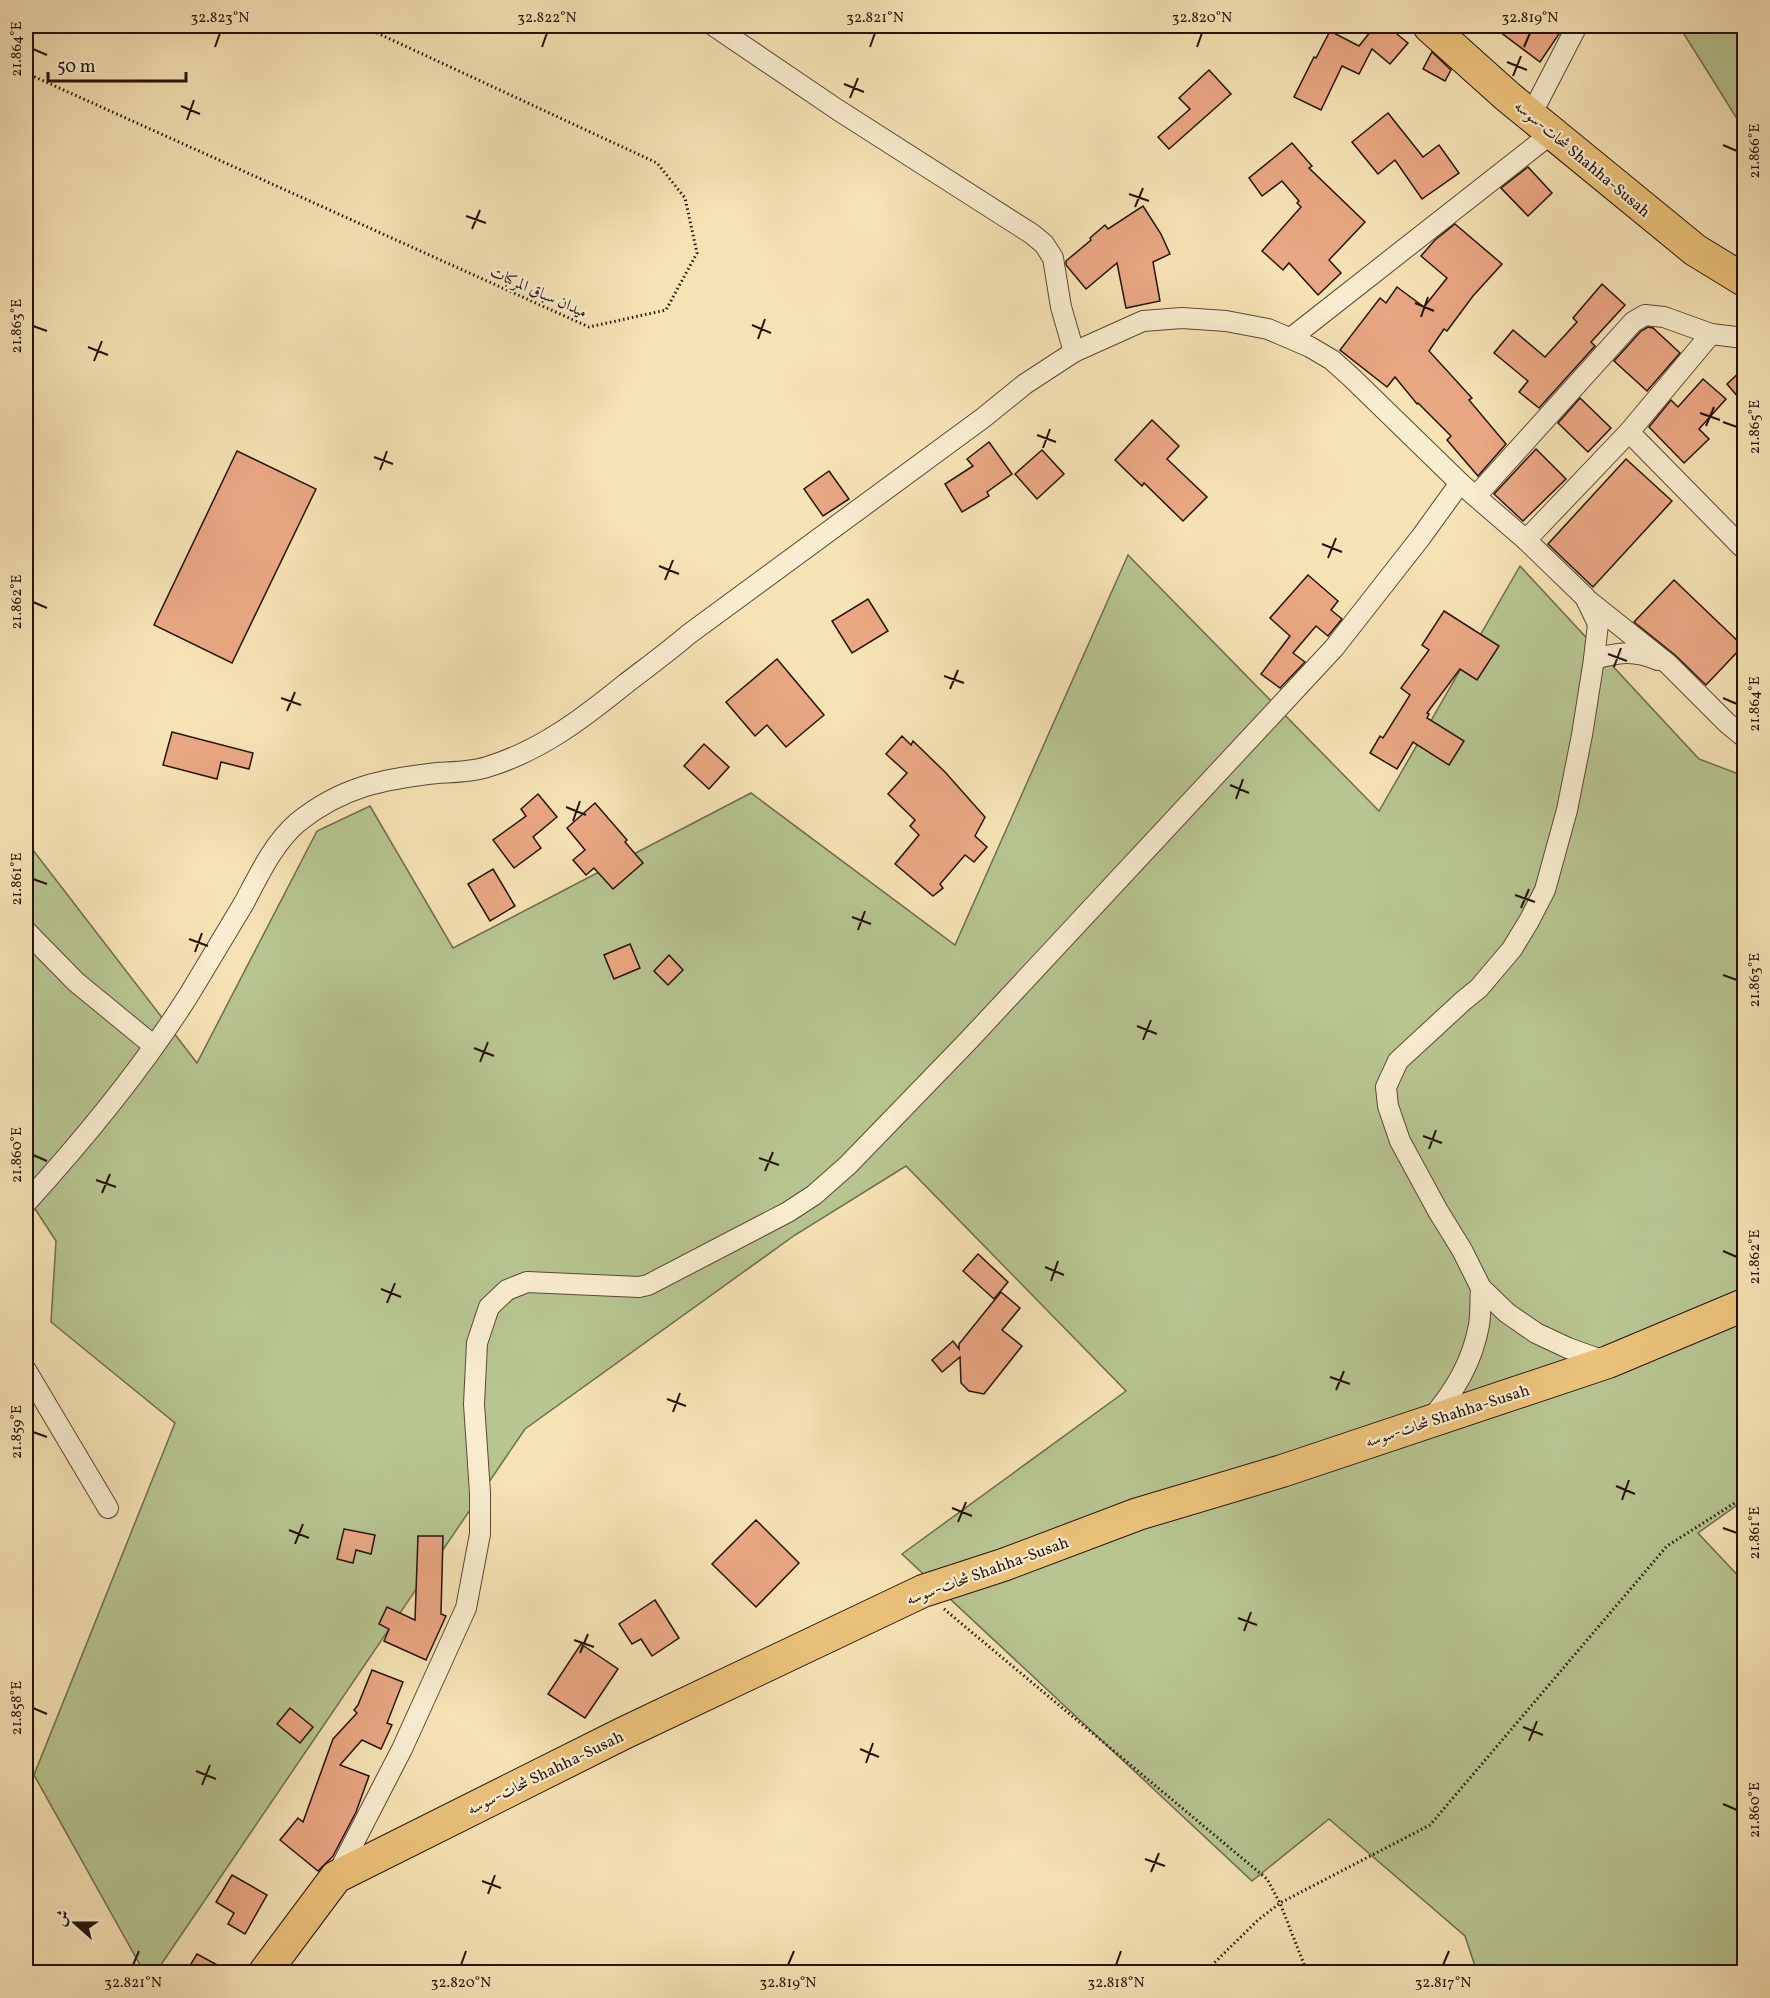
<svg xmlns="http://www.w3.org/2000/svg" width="1770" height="1998" font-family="Vollkorn,Amiri,serif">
<rect width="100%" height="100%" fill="#f6e3b5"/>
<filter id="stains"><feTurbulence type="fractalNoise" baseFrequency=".00333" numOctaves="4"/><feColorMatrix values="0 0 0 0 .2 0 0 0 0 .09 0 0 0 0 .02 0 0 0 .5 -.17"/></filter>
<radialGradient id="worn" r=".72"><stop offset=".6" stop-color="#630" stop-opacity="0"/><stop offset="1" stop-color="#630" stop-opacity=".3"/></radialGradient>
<g fill="#b7c591" stroke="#6e6c4f" stroke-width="1.5">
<polygon points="1679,26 1744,26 1744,130"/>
<polygon points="1128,555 1379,811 1520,566 1699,759 1744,776 1744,1500 1698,1533 1744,1582 1744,1972 1477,1972 1465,1936 1329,1819 1252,1881 902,1554 1126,1391 906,1166 795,1235 525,1429 156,1972 144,1972 34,1775 175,1423 51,1322 56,1241 26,1195 26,841 197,1063 317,831 370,806 453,948 751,793 955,945"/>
</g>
<g fill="#eaa784" stroke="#25130d" stroke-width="1.5">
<polygon points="1375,26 1387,26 1408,43 1390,64 1372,49 1359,74 1342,66 1321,110 1294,97 1314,57 1316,58 1330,31 1359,46"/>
<polygon points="1492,26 1548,26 1559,34 1540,62"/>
<polygon points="1432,52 1451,70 1445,81 1423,69"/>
<polygon points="1209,70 1231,94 1169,149 1158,137 1190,109 1179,98"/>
<polygon points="1388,113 1423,157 1439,145 1459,173 1422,199 1395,160 1378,174 1352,142"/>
<polygon points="1292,143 1312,166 1309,168 1365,222 1329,260 1341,273 1318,295 1289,263 1283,270 1262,251 1301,207 1297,203 1299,201 1282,181 1262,196 1249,178"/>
<polygon points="1528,167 1552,193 1528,216 1501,188"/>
<polygon points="1143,206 1161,234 1170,254 1153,262 1160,301 1126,308 1117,263 1086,289 1066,265 1066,261 1091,240 1090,238 1105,225 1108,229"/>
<polygon points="1455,224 1502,264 1473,296 1447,331 1444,329 1429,351 1472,398 1469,400 1506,444 1478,476 1447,440 1451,436 1418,403 1417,404 1395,377 1387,387 1340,350 1380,298 1386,303 1397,287 1424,307 1447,278 1421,256 1435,240"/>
<polygon points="1602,284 1625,305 1591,342 1595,346 1539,408 1519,392 1528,381 1494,353 1513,330 1545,357 1577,322 1573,318"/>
<polygon points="1648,327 1653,328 1680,353 1647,391 1614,361 1641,331"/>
<polygon points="1744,368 1744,404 1727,384"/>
<polygon points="1703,379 1726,399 1699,429 1709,439 1684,463 1649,427 1671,400 1678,407"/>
<polygon points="1580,398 1611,428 1588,452 1558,423"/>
<polygon points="1152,420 1179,446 1167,459 1207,497 1183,521 1144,483 1142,486 1115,460"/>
<polygon points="989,442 1012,474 987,492 989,496 962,512 945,484 973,466 967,459"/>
<polygon points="1536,449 1566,479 1523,521 1494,494"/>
<polygon points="1042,450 1064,474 1037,499 1015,474"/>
<polygon points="237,451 316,489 232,663 154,625"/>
<polygon points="1626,459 1672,501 1593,587 1548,544"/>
<polygon points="829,471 849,499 823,516 804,489"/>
<polygon points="1308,575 1338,601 1331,610 1342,619 1328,636 1316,626 1293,653 1305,662 1280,688 1261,674 1290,636 1270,618"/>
<polygon points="1674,580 1743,646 1706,685 1675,655 1634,622"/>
<polygon points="868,599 888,631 852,653 832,621"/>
<polygon points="1444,611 1499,646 1477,680 1460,669 1427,713 1429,714 1427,718 1464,741 1449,765 1413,742 1397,769 1370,753 1380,736 1383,738 1410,695 1401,688 1429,650 1422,645"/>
<polygon points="777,659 824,715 786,747 767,725 755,736 726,702"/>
<polygon points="172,732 253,753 249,769 221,762 217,779 163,765"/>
<polygon points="902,736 911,745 913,741 945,772 985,817 975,836 987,847 974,862 965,855 940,884 943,888 933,896 895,864 919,835 910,826 915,820 888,794 907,773 886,754"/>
<polygon points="704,744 729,767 709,789 684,766"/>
<polygon points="538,794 557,817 533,837 541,848 514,868 493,840 526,816 521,809"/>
<polygon points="595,803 627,840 625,842 643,863 613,889 594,868 586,875 573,860 585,850 567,828"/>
<polygon points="493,869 515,906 490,921 468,884"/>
<polygon points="630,944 640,968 614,979 604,955"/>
<polygon points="669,955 683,970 668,985 654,971"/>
<polygon points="978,1254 1008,1282 994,1299 963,1271"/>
<polygon points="1001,1292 1020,1308 1002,1330 1022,1346 984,1394 969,1391 961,1383 960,1357 942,1372 932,1360 953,1341 959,1349 959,1344"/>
<polygon points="756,1520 799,1563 756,1607 712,1564"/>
<polygon points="344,1529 375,1535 371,1554 356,1550 353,1563 337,1559"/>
<polygon points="418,1536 443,1536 441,1614 446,1616 426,1660 384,1641 389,1629 379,1624 387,1607 415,1620"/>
<polygon points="655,1600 679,1638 652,1656 641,1639 632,1644 619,1624"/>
<polygon points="581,1644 618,1669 585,1718 548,1694"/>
<polygon points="372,1670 403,1682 387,1723 392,1725 381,1749 362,1740 340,1765 369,1776 356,1812 333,1856 318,1871 280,1840 298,1818 303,1822 333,1739 357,1713 354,1710 358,1705"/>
<polygon points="290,1708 313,1727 300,1743 277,1724"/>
<polygon points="232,1875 267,1895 245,1934 228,1924 234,1913 216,1902"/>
<polygon points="197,1954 230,1972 186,1972"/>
</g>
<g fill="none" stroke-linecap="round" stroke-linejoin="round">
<g stroke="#594737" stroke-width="22">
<g id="minor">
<polyline points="714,26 838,110 1032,234 1044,244 1053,258 1061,307 1074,352"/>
<polyline points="1531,115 1577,26"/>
<polyline points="1291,338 1552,133"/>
<polyline points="1629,432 1742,547"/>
<polyline points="1476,496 1633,322 1645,315 1664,317 1711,334 1744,338"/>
<polyline points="1526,540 1629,432 1711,334"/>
<polyline points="1589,601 1668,664 1727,723 1744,737"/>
<path d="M1594,659C1619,652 1634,650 1658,660"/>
<polyline points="26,931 76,982 154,1046"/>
<path d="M26,1203C85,1138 143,1068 190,993C208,963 226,933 244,903C259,875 273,844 297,823C341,787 383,779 437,773C453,772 472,772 487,767C540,751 582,719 624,685C646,668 668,652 689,634L983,418L1025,384L1074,352L1143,321L1182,318L1226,321L1268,329L1310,347L1332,360L1352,378L1460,483L1526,540L1585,597L1598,624L1594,659L1582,735L1567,810L1545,890L1529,921L1512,949L1479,988L1463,1001L1398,1061L1386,1087L1388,1106L1400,1141L1438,1211L1462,1250L1481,1288L1507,1313L1536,1333L1568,1348L1607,1362"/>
<polyline points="26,1370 108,1508"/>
<path d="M1431,1419C1455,1390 1472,1363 1479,1325C1481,1313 1480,1300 1481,1288"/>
<polyline points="336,1877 402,1749 466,1608 480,1534 480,1493 474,1404 477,1343 489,1307 507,1290 527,1282 639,1287 648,1285 788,1212 814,1195 848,1165 969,1040 1334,648 1421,537 1460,483"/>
</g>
</g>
<g stroke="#25130d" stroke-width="34">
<g id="primary">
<polyline points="1429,26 1507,96 1695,250 1744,280"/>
<polyline points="265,1972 336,1877 624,1733 923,1591 1003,1565 1138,1514 1282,1471 1608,1362 1744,1305"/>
</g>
</g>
<g stroke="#25130d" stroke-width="3" stroke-dasharray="1.5 3" stroke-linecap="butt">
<polyline points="26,73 589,327 666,310 697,253 685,198 657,163 362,26"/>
<polyline points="944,1609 1267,1879 1280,1903 1307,1972"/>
<polyline points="1205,1972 1258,1920 1280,1903 1430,1825 1667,1546 1744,1497"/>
</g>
<use href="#minor" stroke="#f9edcf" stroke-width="20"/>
<use href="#primary" stroke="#ebc27a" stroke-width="32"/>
</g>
<path fill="none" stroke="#25130d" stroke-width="2" d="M215,47L220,33M542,47L547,33M870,47L875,33M1197,47L1202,33M1524,47L1530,33M33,49L47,55M1507,62L1527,70M1513,76L1521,56M844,84L864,92M850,98L858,78M181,106L200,114M187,120L194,100M1723,145L1737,151M1129,194L1149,201M1135,207L1143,188M466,216L486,223M472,229L480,210M1415,303L1434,311M1421,317L1428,297M752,325L771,333M33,326L47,331M758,339L765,319M88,347L108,355M94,361L102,341M1700,413L1720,420M1723,422L1737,427M1706,426L1714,407M1037,435L1056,442M1043,448L1050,429M374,457L393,464M380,470L387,451M1322,544L1342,552M1328,558L1336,538M659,566L679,574M665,580L673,560M33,602L47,608M1608,654L1627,661M1614,667L1621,648M944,676L964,683M950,689L958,670M281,698L301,705M1723,698L1737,704M287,711L295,692M1230,785L1249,793M1236,799L1243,779M566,807L586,815M573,821L580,801M33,879L47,884M1515,895L1535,902M1521,908L1529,889M852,917L871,924M858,930L865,911M189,939L208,946M195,952L202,933M1723,975L1737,980M1137,1026L1157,1034M1143,1040L1151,1020M474,1048L494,1056M480,1062L488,1042M1423,1136L1442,1143M1429,1149L1436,1130M33,1155L47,1161M759,1158L779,1165M765,1171L773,1152M96,1180L116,1187M102,1193L110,1174M1723,1251L1737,1257M1045,1267L1064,1275M1051,1281L1058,1261M381,1289L401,1297M387,1303L395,1283M1330,1377L1350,1384M1336,1390L1344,1371M667,1399L686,1406M673,1412L680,1393M33,1432L47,1437M1616,1486L1635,1494M1622,1500L1629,1480M952,1508L972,1516M958,1522L966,1502M1723,1528L1737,1533M289,1530L309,1538M295,1544L303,1524M1238,1618L1257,1625M1244,1631L1251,1612M574,1640L594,1647M580,1653L588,1634M33,1708L47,1714M1523,1727L1543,1735M1529,1741L1537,1721M860,1749L879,1757M866,1763L873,1743M196,1771L216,1779M202,1785L210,1765M1723,1804L1737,1810M1145,1859L1165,1866M1151,1872L1159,1853M482,1881L501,1888M488,1894L495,1875M133,1965L139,1951M461,1965L466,1951M788,1965L794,1951M1116,1965L1121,1951M1443,1965L1449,1951"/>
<g text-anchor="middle" stroke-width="4.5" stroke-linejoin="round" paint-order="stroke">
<g font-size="16" fill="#25130d" stroke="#f9edcf">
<text transform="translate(1583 158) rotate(40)" y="6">شحات-سوسه Shahha-Susah</text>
<text transform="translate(539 291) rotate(24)" y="6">ميدان سباق المركبات</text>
<text transform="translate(1447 1415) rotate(-18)" y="6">شحات-سوسه Shahha-Susah</text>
<text transform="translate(987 1570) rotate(-20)" y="6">شحات-سوسه Shahha-Susah</text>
<text transform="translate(545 1772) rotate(-26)" y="6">شحات-سوسه Shahha-Susah</text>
</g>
</g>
<rect width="1770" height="1998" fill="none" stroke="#f6e3b5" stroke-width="66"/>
<g transform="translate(75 1923) rotate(291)" stroke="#f9edcf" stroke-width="4.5" paint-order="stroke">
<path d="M0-4.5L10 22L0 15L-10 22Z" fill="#25130d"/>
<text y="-9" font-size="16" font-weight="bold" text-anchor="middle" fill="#25130d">ش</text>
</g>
<path d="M48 72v9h138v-9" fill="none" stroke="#25130d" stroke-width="3"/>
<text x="57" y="72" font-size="18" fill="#25130d" stroke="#f9edcf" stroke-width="4.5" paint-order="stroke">50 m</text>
<rect x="33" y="33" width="1704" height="1932" fill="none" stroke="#25130d" stroke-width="2"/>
<g font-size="15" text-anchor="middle" fill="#25130d">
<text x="220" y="22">32.823°N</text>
<text x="547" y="22">32.822°N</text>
<text x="875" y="22">32.821°N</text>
<text x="1202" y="22">32.820°N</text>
<text x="1530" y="22">32.819°N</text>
<text transform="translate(16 49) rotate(-90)" y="5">21.864°E</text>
<text transform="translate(1754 151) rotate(-90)" y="5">21.866°E</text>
<text transform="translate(16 326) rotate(-90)" y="5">21.863°E</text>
<text transform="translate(1754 427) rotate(-90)" y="5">21.865°E</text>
<text transform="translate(16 602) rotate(-90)" y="5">21.862°E</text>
<text transform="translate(1754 704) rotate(-90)" y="5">21.864°E</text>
<text transform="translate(16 879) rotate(-90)" y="5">21.861°E</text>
<text transform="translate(1754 980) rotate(-90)" y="5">21.863°E</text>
<text transform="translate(16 1155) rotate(-90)" y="5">21.860°E</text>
<text transform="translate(1754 1257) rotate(-90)" y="5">21.862°E</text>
<text transform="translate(16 1432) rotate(-90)" y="5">21.859°E</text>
<text transform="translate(1754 1533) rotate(-90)" y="5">21.861°E</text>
<text transform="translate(16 1708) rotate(-90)" y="5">21.858°E</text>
<text transform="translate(1754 1810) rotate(-90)" y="5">21.860°E</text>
<text x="133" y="1987">32.821°N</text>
<text x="461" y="1987">32.820°N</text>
<text x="788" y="1987">32.819°N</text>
<text x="1116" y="1987">32.818°N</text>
<text x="1443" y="1987">32.817°N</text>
</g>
<rect width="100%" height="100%" filter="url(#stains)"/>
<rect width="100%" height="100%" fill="url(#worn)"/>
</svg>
